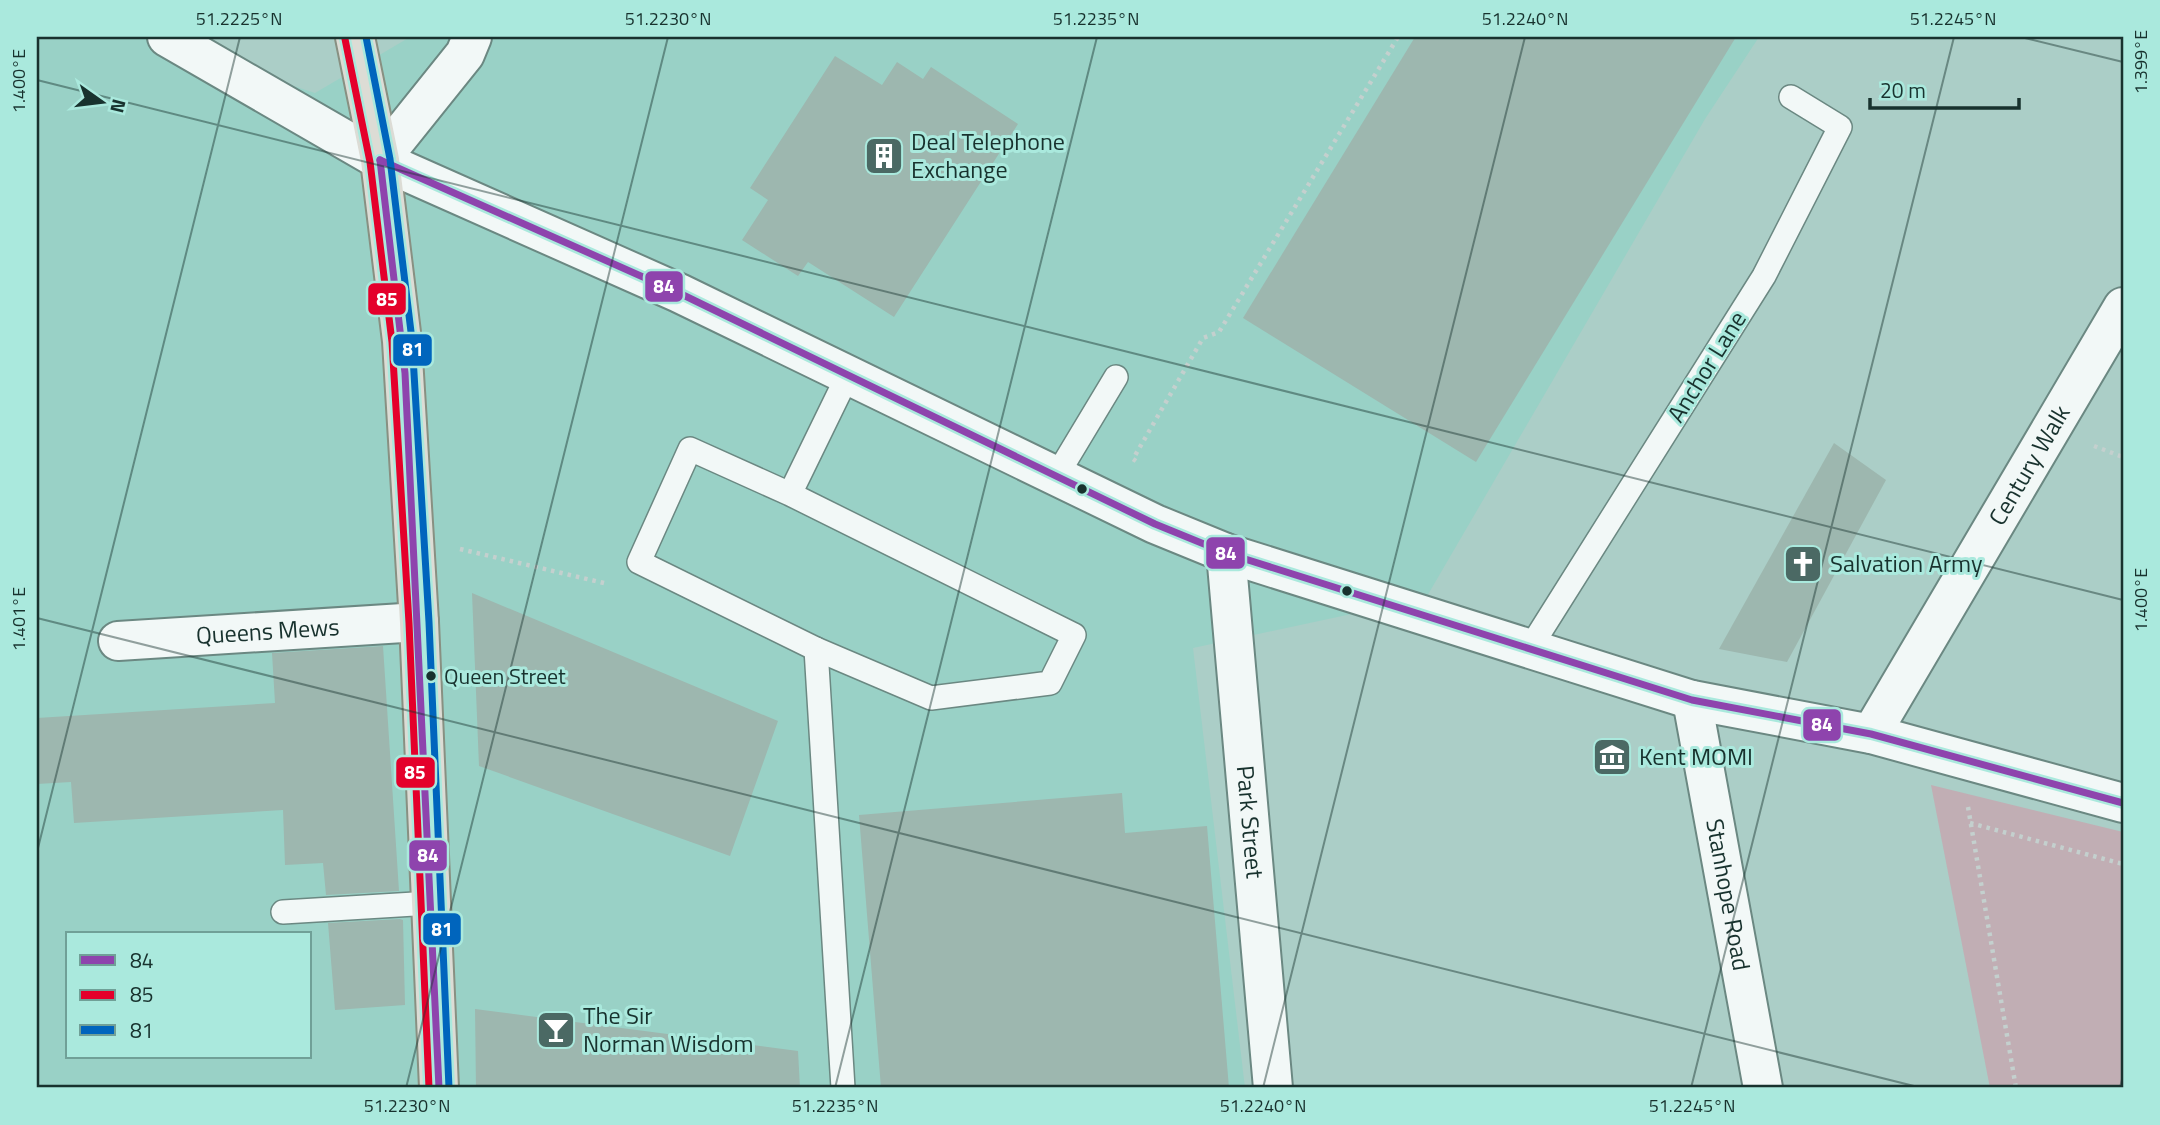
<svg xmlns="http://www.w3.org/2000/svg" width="2160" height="1125" font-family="'Titillium Web',sans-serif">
<rect width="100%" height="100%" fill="#abcec7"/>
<path fill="#99d1c6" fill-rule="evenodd" d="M37,37H145L315,93L410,37H1759L1705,119L1426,598L1193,648L1245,1088H37L40,791L37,790ZM68,934H310V1057H68Z"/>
<polygon fill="#c1aeb4" points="1931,785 2123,832 2123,1088 1990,1088"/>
<g fill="#9db7af">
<polygon points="1415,37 1736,37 1476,462 1243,318"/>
<polygon points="835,56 882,85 897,62 923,79 931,67 1018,124 894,317 808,262 798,276 742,240 768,200 750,188"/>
<polygon points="1834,443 1886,480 1787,662 1719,649"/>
<polygon points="472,593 778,721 730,856 479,766"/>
<polygon points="383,646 399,891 326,895 323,863 285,865 283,810 74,823 71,782 37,784 37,718 275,703 272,653"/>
<polygon points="1122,793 1125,833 1207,826 1229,1088 881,1088 859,815"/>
<polygon points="400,919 403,920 405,1005 335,1010 328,923"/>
<polygon points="475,1009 798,1051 800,1088 476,1088"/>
</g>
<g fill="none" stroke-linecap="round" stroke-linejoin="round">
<g stroke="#6b8882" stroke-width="26">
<g id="service">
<polyline points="1057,475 1116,377"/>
<polyline points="790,494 690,449 639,562 816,649 931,698 1050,683 1074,635 790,494 847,377"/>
<polyline points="1530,648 1764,276 1840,127 1791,97"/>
<polyline points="816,649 843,1088"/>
<polyline points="283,912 431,903"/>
</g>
</g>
<g stroke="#6b8882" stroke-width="42">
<g id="minor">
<polyline points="167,37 380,160 679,293 1155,524 1226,553 1692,700 1871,734 2123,803"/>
<polyline points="380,160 465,54 472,37"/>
<path id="s1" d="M1226,553L1273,1088"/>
<path id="s2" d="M118,641L419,622"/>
<path id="s3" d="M1692,700L1763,1088"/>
<path id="s4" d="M1871,734L2123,307"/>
</g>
</g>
<g stroke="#889082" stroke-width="42">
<polyline id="primary" points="355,37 380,160 402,341 419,622 439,1088"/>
</g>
<g stroke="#c4d0ce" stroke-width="4.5" stroke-dasharray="3.5 5" stroke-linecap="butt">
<polyline points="2094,446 2123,457"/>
<polyline points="1136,461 1133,459 1203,338 1219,332 1398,37"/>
<polyline points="460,549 608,584"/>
<polyline points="1968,807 2016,1088"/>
<polyline points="1970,823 2123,864"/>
</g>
<use href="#service" stroke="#f2f8f7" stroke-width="23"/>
<use href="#minor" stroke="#f2f8f7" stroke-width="38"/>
<use href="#primary" stroke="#dcdcd5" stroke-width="38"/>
<g stroke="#aae9dd" stroke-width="12">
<g id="bus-1">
<polyline points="380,160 679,293 1155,524 1226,553 1692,700 1871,734 2123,803"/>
<polyline points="380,160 405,373 439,1088"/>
</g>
</g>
<g stroke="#aae9dd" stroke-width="12">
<polyline id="bus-2" points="345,39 370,162 392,342 409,623 429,1088"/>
</g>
<g stroke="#aae9dd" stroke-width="12">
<polyline id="bus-3" points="366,37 390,159 412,340 429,622 449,1088"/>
</g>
<use href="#bus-1" stroke="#8e44ad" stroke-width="7"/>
<use href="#bus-2" stroke="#e4002b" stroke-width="7"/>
<use href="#bus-3" stroke="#0065bd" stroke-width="7"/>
</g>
<path fill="none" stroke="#18322e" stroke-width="2" stroke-opacity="0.45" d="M2021,37L2123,62M37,80L2123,600M37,618L1922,1088M37,852L240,37M406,1088L668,37M835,1088L1097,37M1263,1088L1525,37M1691,1088L1954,37M2120,1088L2123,1075"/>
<defs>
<g id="building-square" transform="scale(2.0125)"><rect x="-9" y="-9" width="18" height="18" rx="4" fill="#4b6964" stroke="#aae9dd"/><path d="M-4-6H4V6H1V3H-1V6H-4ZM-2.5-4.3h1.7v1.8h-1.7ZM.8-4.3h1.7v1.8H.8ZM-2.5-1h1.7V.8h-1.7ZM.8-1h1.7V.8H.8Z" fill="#fff"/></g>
<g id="church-square" transform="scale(2.0125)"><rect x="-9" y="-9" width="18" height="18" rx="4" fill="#4b6964" stroke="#aae9dd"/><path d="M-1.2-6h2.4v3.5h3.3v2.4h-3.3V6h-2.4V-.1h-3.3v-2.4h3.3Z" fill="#fff"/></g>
<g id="museum-square" transform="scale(2.0125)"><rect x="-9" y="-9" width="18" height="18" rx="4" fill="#4b6964" stroke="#aae9dd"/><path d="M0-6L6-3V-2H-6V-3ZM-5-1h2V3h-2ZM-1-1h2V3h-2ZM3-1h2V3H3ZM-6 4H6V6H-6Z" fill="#fff"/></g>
<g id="bar-square" transform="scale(2.0125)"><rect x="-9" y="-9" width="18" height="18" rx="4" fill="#4b6964" stroke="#aae9dd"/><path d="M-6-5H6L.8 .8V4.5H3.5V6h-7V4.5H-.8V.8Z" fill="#fff"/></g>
</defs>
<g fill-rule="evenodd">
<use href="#building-square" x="884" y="156"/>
<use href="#church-square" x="1803" y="564"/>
<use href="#museum-square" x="1612" y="757"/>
<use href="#bar-square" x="556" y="1030"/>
</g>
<g fill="#18322e" stroke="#aae9dd" stroke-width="2.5">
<circle cx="1082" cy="489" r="6"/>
<circle cx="1347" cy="591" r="6"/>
<circle cx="431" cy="676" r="6"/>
</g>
<g text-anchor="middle" stroke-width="6" stroke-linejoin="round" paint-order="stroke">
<g font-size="22" fill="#18322e" stroke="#aae9dd" text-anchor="start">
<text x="444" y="684">Queen Street</text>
</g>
<g font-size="24" fill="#18322e" stroke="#aae9dd" text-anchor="start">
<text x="911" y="150">Deal Telephone<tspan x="911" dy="28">Exchange</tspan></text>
<text x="1830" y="572">Salvation Army</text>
<text x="1639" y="765">Kent MOMI</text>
<text x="583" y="1024">The Sir<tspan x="583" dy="28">Norman Wisdom</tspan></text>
</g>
<g font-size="24" fill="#18322e" stroke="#aae9dd">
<text transform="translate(1707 367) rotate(-58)" y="8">Anchor Lane</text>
<text dy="8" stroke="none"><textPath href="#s4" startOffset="312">Century Walk</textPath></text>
<text dy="8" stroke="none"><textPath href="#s2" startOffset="150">Queens Mews</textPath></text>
<text dy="8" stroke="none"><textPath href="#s1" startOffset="270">Park Street</textPath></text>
<text dy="8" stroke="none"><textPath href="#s3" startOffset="198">Stanhope Road</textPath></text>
</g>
</g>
<g stroke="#aae9dd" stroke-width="2.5">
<rect x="644" y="270" width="40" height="33" rx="7" fill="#8e44ad"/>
<rect x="367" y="282" width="40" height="34" rx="7" fill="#e4002b"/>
<rect x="392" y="333" width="41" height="34" rx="7" fill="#0065bd"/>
<rect x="1205" y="536" width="41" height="34" rx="7" fill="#8e44ad"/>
<rect x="1802" y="708" width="40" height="34" rx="7" fill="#8e44ad"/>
<rect x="395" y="756" width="41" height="33" rx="7" fill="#e4002b"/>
<rect x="408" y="839" width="40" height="33" rx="7" fill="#8e44ad"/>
<rect x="422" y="912" width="40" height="34" rx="7" fill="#0065bd"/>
</g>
<g font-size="19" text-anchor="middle" font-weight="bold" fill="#fff">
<text x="664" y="293">84</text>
<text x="387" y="306">85</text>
<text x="413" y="356">81</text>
<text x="1226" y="560">84</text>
<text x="1822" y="731">84</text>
<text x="415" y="779">85</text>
<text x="428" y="862">84</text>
<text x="442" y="936">81</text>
</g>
<rect width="2160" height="1125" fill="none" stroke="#aae9dd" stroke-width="77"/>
<rect x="66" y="932" width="245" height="126" fill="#aae9dd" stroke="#70a097" stroke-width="2"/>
<rect x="80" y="955" width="35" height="10" fill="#8e44ad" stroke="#70a097" stroke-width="2"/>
<text x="130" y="968" font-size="21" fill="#18322e">84</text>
<rect x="80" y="990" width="35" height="10" fill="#e4002b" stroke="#70a097" stroke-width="2"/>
<text x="130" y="1002" font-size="21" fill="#18322e">85</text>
<rect x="80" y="1025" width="35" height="10" fill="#0065bd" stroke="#70a097" stroke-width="2"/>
<text x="130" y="1038" font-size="21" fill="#18322e">81</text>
<g transform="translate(102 102) rotate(104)" stroke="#aae9dd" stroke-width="5" paint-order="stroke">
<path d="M0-5L12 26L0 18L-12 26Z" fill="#18322e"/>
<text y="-10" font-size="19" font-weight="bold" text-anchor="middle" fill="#18322e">N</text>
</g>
<path d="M1870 98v10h149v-10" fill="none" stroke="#18322e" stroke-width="3.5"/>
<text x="1880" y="98" font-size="21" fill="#18322e" stroke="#aae9dd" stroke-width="5" paint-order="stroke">20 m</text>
<rect x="38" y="38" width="2084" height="1048" fill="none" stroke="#18322e" stroke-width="2.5"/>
<g font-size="18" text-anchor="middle" fill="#18322e">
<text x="239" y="25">51.2225°N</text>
<text x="668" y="25">51.2230°N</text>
<text x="1096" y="25">51.2235°N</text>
<text x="1525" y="25">51.2240°N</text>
<text x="1953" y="25">51.2245°N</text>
<text transform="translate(2141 62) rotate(-90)" y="6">1.399°E</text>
<text transform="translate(19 81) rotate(-90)" y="6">1.400°E</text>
<text transform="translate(2141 600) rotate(-90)" y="6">1.400°E</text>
<text transform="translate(19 619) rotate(-90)" y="6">1.401°E</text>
<text x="407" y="1112">51.2230°N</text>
<text x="835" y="1112">51.2235°N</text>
<text x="1263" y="1112">51.2240°N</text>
<text x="1692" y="1112">51.2245°N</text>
</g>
</svg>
